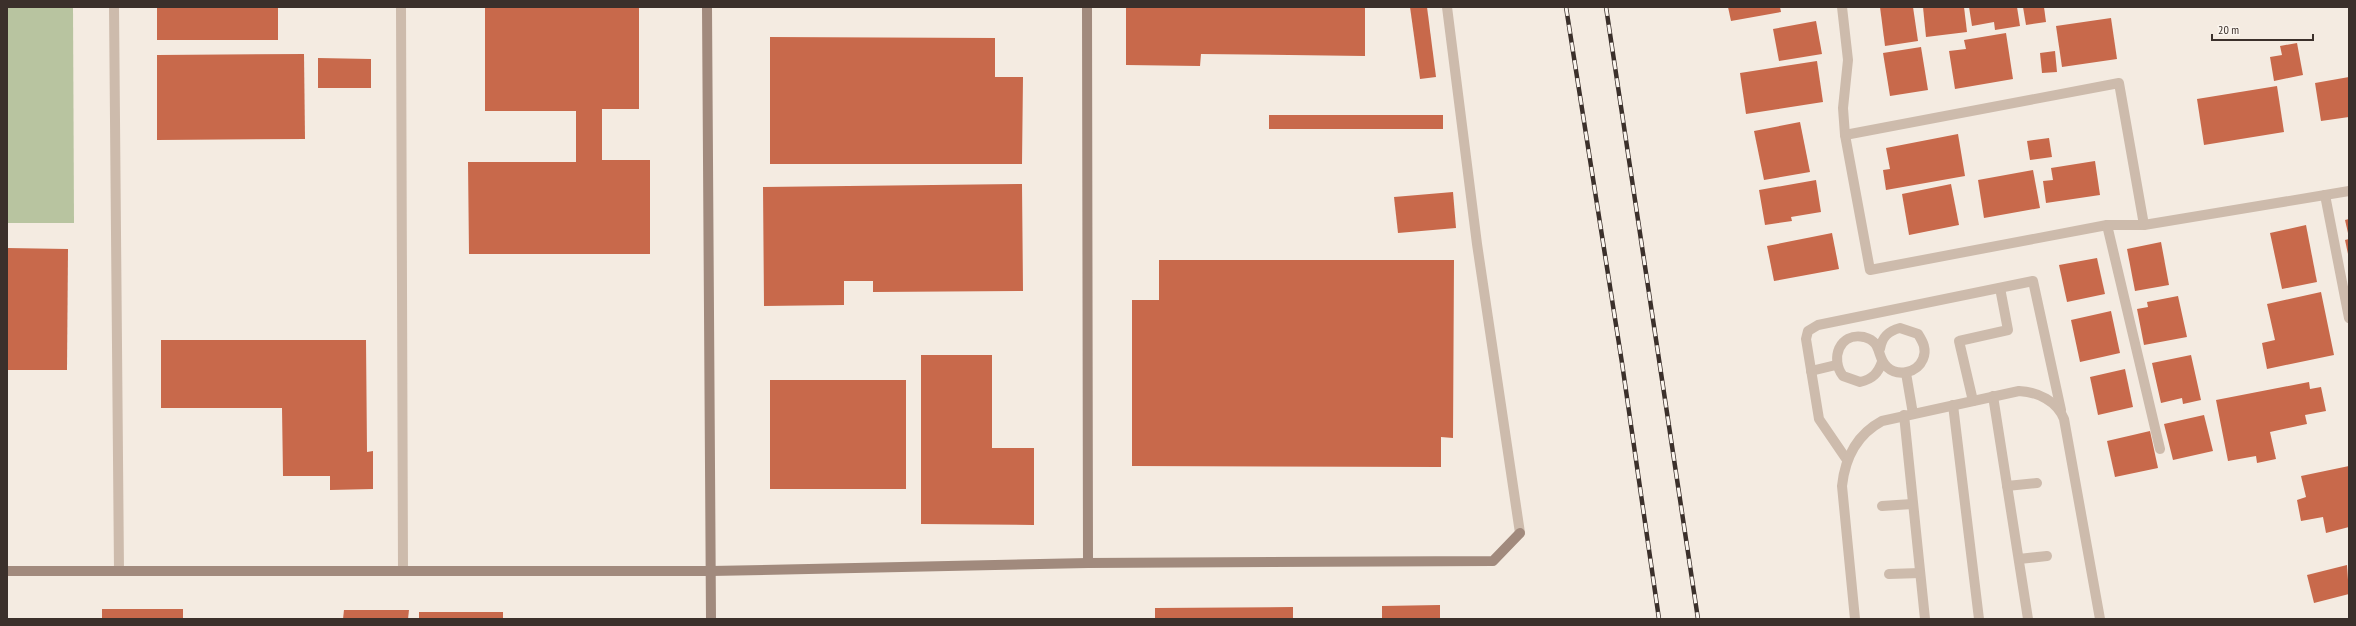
<svg xmlns="http://www.w3.org/2000/svg" width="2356" height="626" font-family="'PT Sans Narrow',sans-serif">
<rect width="100%" height="100%" fill="#f4ebe1"/>
<polygon fill="#b8c4a0" points="7,7 73,7 74,223 7,223"/>
<g fill="#c8694b">
<rect x="157" y="7" width="121" height="33"/>
<polygon points="485,7 639,7 639,109 602,109 602,160 650,160 650,254 469,254 468,162 576,162 576,111 485,111"/>
<polygon points="1126,7 1365,7 1365,56 1201,54 1200,66 1126,65"/>
<polygon points="1410,7 1427,7 1436,77 1420,79"/>
<polygon points="1728,7 1780,7 1781,12 1731,21"/>
<polygon points="1880,7 1913,7 1918,41 1885,46"/>
<polygon points="1923,7 1964,7 1967,32 1926,37"/>
<polygon points="1969,7 2017,7 2020,26 1995,30 1994,22 1972,26"/>
<polygon points="2023,7 2044,7 2046,22 2026,25"/>
<polygon points="2111,18 2117,59 2062,67 2056,26"/>
<polygon points="1816,21 1822,54 1779,61 1773,29"/>
<polygon points="2006,33 2013,79 1955,89 1949,51 1966,49 1964,40"/>
<polygon points="770,37 995,38 995,77 1023,77 1022,164 770,164"/>
<polygon points="2297,43 2303,75 2274,81 2270,57 2282,55 2280,46"/>
<polygon points="1921,47 1928,90 1890,96 1883,53"/>
<polygon points="2055,51 2057,72 2042,73 2040,53"/>
<polygon points="304,54 305,139 157,140 157,55"/>
<polygon points="318,58 371,59 371,88 318,88"/>
<polygon points="1817,61 1823,102 1746,114 1740,73"/>
<polygon points="2349,77 2349,117 2321,121 2315,83"/>
<polygon points="2277,86 2284,132 2204,145 2197,99"/>
<rect x="1269" y="115" width="174" height="14"/>
<polygon points="1800,122 1810,172 1764,180 1754,131"/>
<polygon points="1958,134 1965,176 1886,190 1883,170 1890,169 1886,148"/>
<polygon points="2049,138 2052,157 2030,160 2027,141"/>
<polygon points="2095,161 2100,195 2046,203 2043,181 2053,180 2051,168"/>
<polygon points="2033,170 2040,208 1984,218 1978,180"/>
<polygon points="1816,180 1821,212 1791,217 1792,221 1765,225 1759,190"/>
<polygon points="1022,184 1023,291 873,292 873,281 844,281 844,305 764,306 763,187"/>
<polygon points="1951,184 1959,225 1909,235 1902,194"/>
<polygon points="1453,192 1456,228 1398,233 1394,197"/>
<polygon points="2349,219 2349,233 2348,233 2345,220"/>
<polygon points="2306,225 2317,282 2282,289 2270,233"/>
<polygon points="1832,233 1839,269 1774,281 1767,246"/>
<polygon points="2349,239 2349,254 2348,254 2345,240"/>
<polygon points="2161,242 2169,285 2135,291 2127,249"/>
<polygon points="7,248 68,249 67,370 7,370"/>
<polygon points="2097,258 2105,294 2067,302 2059,265"/>
<polygon points="1159,260 1454,260 1453,438 1441,437 1441,467 1132,466 1132,300 1159,300"/>
<polygon points="2321,292 2334,355 2267,369 2262,343 2275,340 2267,304"/>
<polygon points="2178,296 2187,337 2144,345 2137,309 2148,307 2147,302"/>
<polygon points="2111,311 2120,353 2080,362 2071,320"/>
<polygon points="161,340 366,340 367,452 373,451 373,489 330,490 330,476 283,476 282,408 161,408"/>
<polygon points="921,355 992,355 992,448 1034,448 1034,525 921,524"/>
<polygon points="2191,355 2201,400 2183,404 2182,398 2161,403 2152,363"/>
<polygon points="2125,369 2133,407 2098,415 2090,377"/>
<rect x="770" y="380" width="136" height="109"/>
<polygon points="2309,382 2310,389 2321,387 2326,411 2305,415 2307,424 2270,432 2276,459 2257,463 2256,456 2228,461 2216,400"/>
<polygon points="2204,415 2213,451 2173,460 2164,424"/>
<polygon points="2150,431 2158,468 2115,477 2107,441"/>
<polygon points="2349,466 2349,527 2326,533 2323,517 2301,521 2297,500 2306,497 2301,476"/>
<polygon points="2347,565 2349,594 2314,603 2307,575"/>
<polygon points="1440,605 1440,619 1382,619 1382,606"/>
<polygon points="1293,607 1293,619 1155,619 1155,608"/>
<rect x="102" y="609" width="81" height="10"/>
<polygon points="344,610 409,610 408,619 343,619"/>
<rect x="419" y="612" width="84" height="7"/>
</g>
<g fill="none" stroke-linecap="round" stroke-linejoin="round">
<g stroke="#cdbbac" stroke-width="10">
<path d="M1880,349C1882,337 1888,331 1900,328L1918,334C1923,342 1927,349 1923,359C1917,373 1898,377 1887,367C1876,357 1883,342 1864,337C1839,332 1830,359 1843,376L1860,382C1873,379 1878,373 1882,362"/>
<polyline points="1811,371 1836,365"/>
<polyline points="1906,373 1913,414"/>
<polyline points="1993,396 2028,619"/>
<polyline points="1973,401 1959,341 2008,330 2000,288"/>
<polyline points="1953,405 1979,619"/>
<polyline points="1904,415 1925,619"/>
<polyline points="1847,460 1819,419 1806,339 1808,331 1818,325 2033,281 2061,410"/>
<polyline points="2007,486 2037,483"/>
<polyline points="1882,506 1912,504"/>
<polyline points="2019,559 2047,556"/>
<polyline points="1889,574 1920,573"/>
<path d="M1855,619L1842,486C1845,458 1856,435 1882,421L2019,391C2038,392 2057,401 2064,419L2100,619"/>
</g>
<g stroke="#cdbbac" stroke-width="10">
<polyline points="114,7 119,571"/>
<polyline points="401,7 403,571"/>
<polyline points="1447,7 1477,244 1520,533"/>
<polyline points="1842,7 1848,60 1843,108 1845,135 1870,270 2107,225 2144,225 2349,191"/>
<polyline points="1845,135 2119,83 2144,225"/>
<polyline points="2325,195 2349,318"/>
<polyline points="2107,225 2160,449"/>
</g>
<g stroke="#a18a7d" stroke-width="10">
<polyline points="707,7 711,619"/>
<polyline points="1087,7 1088,563"/>
<polyline points="7,571 711,571 1088,563 1493,561 1520,533"/>
</g>
<g stroke="#3b302b" stroke-width="4.5">
<g id="rail">
<polyline points="1566,7 1622,363 1659,619"/>
<polyline points="1606,7 1698,619"/>
</g>
</g>
<use href="#rail" stroke="#fbf5ee" stroke-width="3" stroke-dasharray="9" stroke-linecap="butt"/>
</g>
<rect width="2356" height="626" fill="none" stroke="#3b302b" stroke-width="16"/>
<path d="M2212 34v6h101v-6" fill="none" stroke="#3b302b" stroke-width="2"/>
<text x="2218" y="34" font-size="12" fill="#3b302b" stroke="#fbf5ee" stroke-width="3" paint-order="stroke">20 m</text>
</svg>
